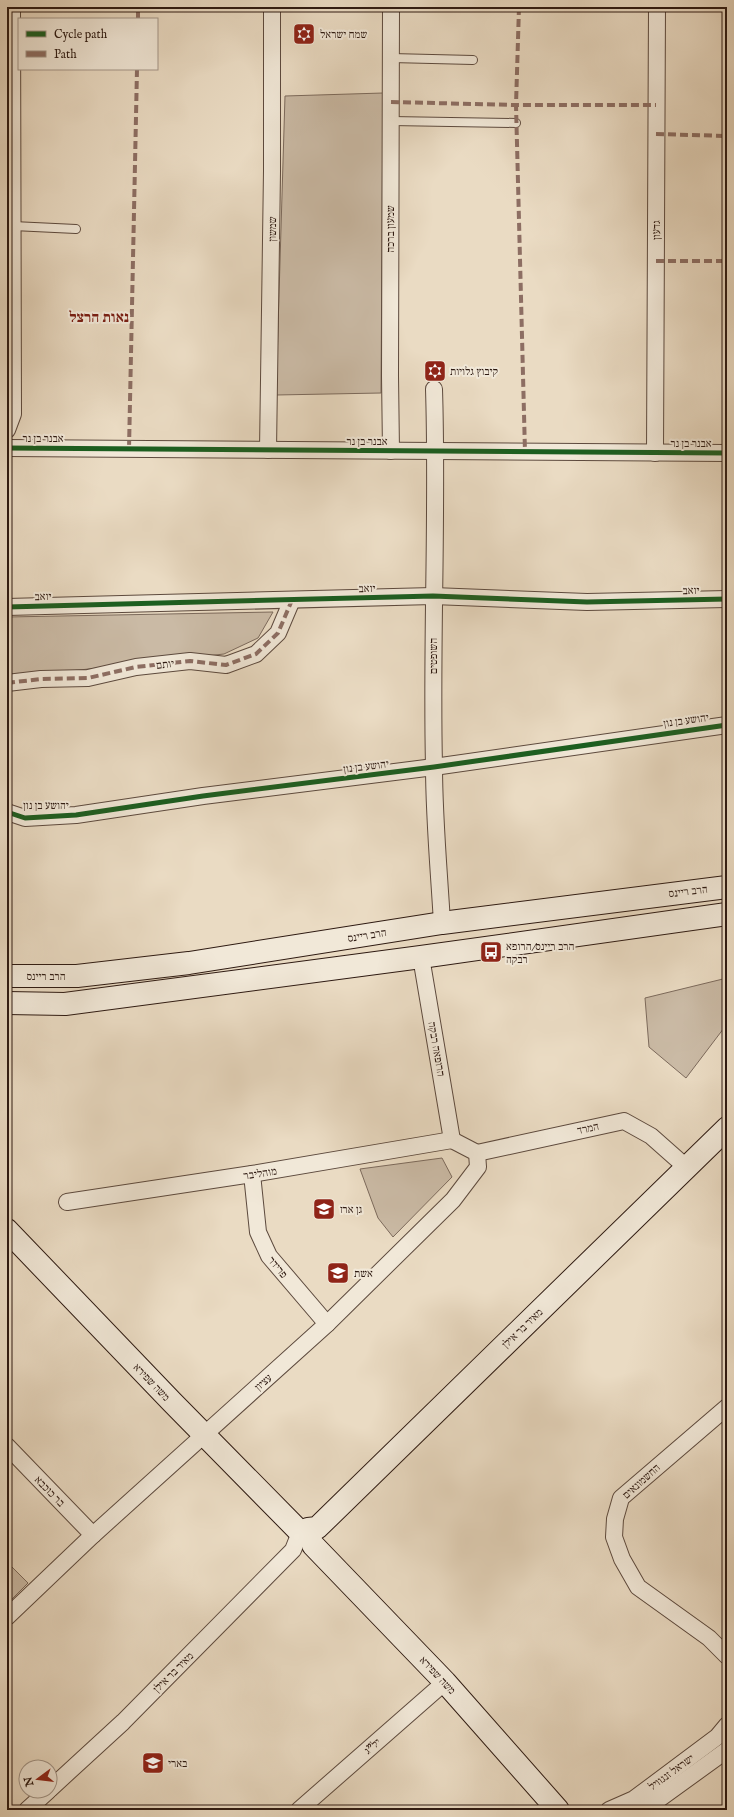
<svg xmlns="http://www.w3.org/2000/svg" width="734" height="1817" font-family="'IM FELL English','Frank Ruhl Libre',serif">
<rect width="100%" height="100%" fill="#eadbc3"/>
<filter id="stains"><feTurbulence type="fractalNoise" baseFrequency=".005" numOctaves="4"/><feColorMatrix values="0 0 0 0 .2 0 0 0 0 .09 0 0 0 0 .02 0 0 0 .5 -.17"/></filter>
<radialGradient id="worn" r=".72"><stop offset=".6" stop-color="#630" stop-opacity="0"/><stop offset="1" stop-color="#630" stop-opacity=".3"/></radialGradient>
<g fill="#cabaa5" stroke="#7c6a5c">
<polygon points="383,93 381,393 276,395 285,96"/>
<polygon points="273,612 258,638 224,654 7,678 7,617"/>
<polygon points="727,978 727,1024 686,1078 649,1047 645,998"/>
<polygon points="442,1158 452,1177 393,1237 378,1218 360,1169"/>
<polygon points="7,1562 28,1583 7,1604"/>
</g>
<g fill="none" stroke-linecap="round" stroke-linejoin="round">
<g stroke="#5d4a3e" stroke-width="10">
<g id="lane">
<polyline points="391,58 473,60"/>
<polyline points="391,121 516,123"/>
<polyline points="13,226 76,229"/>
</g>
</g>
<g stroke="#5d4a3e" stroke-width="18">
<g id="street">
<polyline points="391,7 390,376 391,451"/>
<path d="M434,389C438,515 431,641 434,766C434,818 439,871 442,923"/>
<polyline points="7,430 13,414 12,7"/>
<polyline points="7,448 727,453"/>
<polyline points="268,450 272,171 272,7"/>
<polyline points="655,453 657,7"/>
<polyline points="7,607 433,596 587,602 727,599"/>
<polyline points="7,683 41,679 88,678 136,667 190,661 226,665 256,654 278,633 292,600"/>
<polyline points="7,812 25,818 76,815 203,796 434,767 727,725"/>
<polyline points="421,957 452,1140"/>
<polyline points="477,1153 624,1121 651,1136 686,1167"/>
<polyline points="252,1174 258,1232 269,1256 327,1324"/>
<polyline points="67,1202 252,1174 452,1140"/>
<polyline points="727,1407 621,1498 615,1519 614,1537 622,1559 638,1587 709,1638 727,1656"/>
<polyline points="7,1446 93,1535"/>
<polyline points="7,1617 93,1535 327,1324 453,1200 478,1167 477,1153 452,1140"/>
<polyline points="50,1789 123,1722 293,1550 297,1540"/>
<polyline points="27,1810 48,1791"/>
<polyline points="299,1810 445,1682"/>
<polyline points="609,1810 634,1799 717,1737 727,1725"/>
<polyline points="644,1810 727,1750"/>
</g>
</g>
<g stroke="#2e1a12" stroke-width="24">
<g id="secondary">
<polyline points="7,976 77,976 189,963 442,923 727,887"/>
<polyline points="7,1003 65,1004 421,957 727,914"/>
<polyline points="7,1230 172,1402 299,1531"/>
<polyline points="308,1529 317,1528 727,1128"/>
<polyline points="313,1545 445,1682 558,1810"/>
</g>
</g>
<use href="#lane" stroke="#f1e8d8" stroke-width="8"/>
<use href="#street" stroke="#f1e8d8" stroke-width="16"/>
<use href="#secondary" stroke="#f1e8d8" stroke-width="22"/>
<g stroke="#8d6e63" stroke-width="4" stroke-dasharray="8 4" stroke-linecap="butt">
<polyline points="519,7 516,105 525,452"/>
<polyline points="686,7 727,9"/>
<polyline points="138,19 138,7"/>
<polyline points="391,102 516,105 656,105"/>
<polyline points="656,134 727,136"/>
<polyline points="656,261 727,261"/>
<polyline points="129,449 137,69"/>
<polyline points="7,683 41,679 88,678 136,667 190,661 226,665 256,654 278,633 292,600"/>
</g>
<g stroke="#f1e8d8" stroke-width="8">
<g id="cycleway">
<polyline points="7,448 727,453"/>
<polyline points="7,607 433,596 587,602 727,599"/>
<polyline points="7,812 25,818 76,815 203,796 434,767 727,725"/>
</g>
</g>
<use href="#cycleway" stroke="#1b5e20" stroke-width="5"/>
</g>
<defs>
<g id="synagogue-square" transform="scale(1.15)"><rect x="-9" y="-9" width="18" height="18" rx="4" fill="#8f2418" stroke="#f1e8d8"/><path d="M0-6.5L5.6 3.2H-5.6ZM0 6.5L5.6-3.2H-5.6Z" fill="#fff"/></g>
<g id="bus-square" transform="scale(1.15)"><rect x="-9" y="-9" width="18" height="18" rx="4" fill="#8f2418" stroke="#f1e8d8"/><path d="M-5-6H5V4H4V6H2V4H-2V6H-4V4H-5ZM-3.5-4V0h7V-4ZM-3.5 1.2v1.5H-2V1.2ZM2 1.2v1.5H3.5V1.2Z" fill="#fff"/></g>
<g id="school-square" transform="scale(1.15)"><rect x="-9" y="-9" width="18" height="18" rx="4" fill="#8f2418" stroke="#f1e8d8"/><path d="M0-5L7-2L0 1L-7-2ZM-4 1L0 2.5L4 1V4Q0 6-4 4Z" fill="#fff"/></g>
</defs>
<g fill-rule="evenodd">
<use href="#synagogue-square" x="304" y="34"/>
<use href="#synagogue-square" x="435" y="371"/>
<use href="#bus-square" x="491" y="952"/>
<use href="#school-square" x="324" y="1209"/>
<use href="#school-square" x="338" y="1273"/>
<use href="#school-square" x="153" y="1763"/>
</g>
<g text-anchor="middle" stroke-width="4" stroke-linejoin="round" paint-order="stroke">
<g font-size="11" fill="#2e1a12" stroke="#f1e8d8" text-anchor="start">
<text x="320" y="38">שמח ישראל</text>
<text x="450" y="375">קיבוץ גלויות</text>
<text x="506" y="950">הרב ריינס/הרופא<tspan x="506" dy="13">רבקה</tspan></text>
<text x="340" y="1213">גן ארז</text>
<text x="354" y="1277">אשת</text>
<text x="168" y="1767">בארי</text>
</g>
<g font-size="11" fill="#2e1a12" stroke="#f1e8d8">
<text transform="translate(272 229) rotate(-89)" y="4">שמשון</text>
<text transform="translate(390 229) rotate(-90)" y="4">שמעון ברכה</text>
<text transform="translate(656 230) rotate(-90)" y="4">גדעון</text>
<text x="43" y="442">אבנר בן נר</text>
<text x="367" y="445">אבנר בן נר</text>
<text x="691" y="447">אבנר בן נר</text>
<text transform="translate(367 588) rotate(-1)" y="4">יואב</text>
<text transform="translate(691 590) rotate(-1)" y="4">יואב</text>
<text transform="translate(43 596) rotate(-1)" y="4">יואב</text>
<text transform="translate(433 656) rotate(-90)" y="4">השופטים</text>
<text transform="translate(165 664) rotate(-7)" y="4">יותם</text>
<text transform="translate(686 720) rotate(-8)" y="4">יהושע בן נון</text>
<text transform="translate(366 766) rotate(-7)" y="4">יהושע בן נון</text>
<text x="46" y="809">יהושע בן נון</text>
<text transform="translate(688 891) rotate(-7)" y="4">הרב ריינס</text>
<text transform="translate(367 935) rotate(-9)" y="4">הרב ריינס</text>
<text x="46" y="980">הרב ריינס</text>
<text transform="translate(437 1049) rotate(80)" y="4">הרופאה רבקה</text>
<text transform="translate(588 1128) rotate(-12)" y="4">המרד</text>
<text transform="translate(260 1173) rotate(-9)" y="4">מוהליבר</text>
<text transform="translate(278 1267) rotate(51)" y="4">פרידר</text>
<text transform="translate(522 1328) rotate(-44)" y="4">מאיר בר אילן</text>
<text transform="translate(152 1382) rotate(46)" y="4">משה שפירא</text>
<text transform="translate(263 1382) rotate(-42)" y="4">עציון</text>
<text transform="translate(641 1481) rotate(-42)" y="4">החשמונאים</text>
<text transform="translate(50 1491) rotate(46)" y="4">בר כוכבא</text>
<text transform="translate(173 1672) rotate(-45)" y="4">מאיר בר אילן</text>
<text transform="translate(438 1675) rotate(47)" y="4">משה שפירא</text>
<text transform="translate(372 1746) rotate(-41)" y="4">יל"ג</text>
<text transform="translate(671 1772) rotate(-36)" y="4">ישראל זנגוויל</text>
</g>
<g font-size="15" font-weight="bold" fill="#7a1f14" stroke="#f1e8d8">
<text x="99" y="322">נאות הרצל</text>
</g>
</g>
<rect width="734" height="1817" fill="none" stroke="#eadbc3" stroke-width="24"/>
<rect x="8" y="8" width="718" height="1801" fill="none" stroke="#2e1a12" stroke-width="2"/>
<rect x="12" y="12" width="710" height="1793" fill="none" stroke="#2e1a12"/>
<rect x="18" y="18" width="140" height="52" fill="#f1e8d8" stroke="#a39689"/>
<rect x="26" y="31" width="20" height="6" fill="#1b5e20" stroke="#a39689"/>
<text x="54" y="38" font-size="12" fill="#2e1a12">Cycle path</text>
<rect x="26" y="51" width="20" height="6" fill="#8d6e63" stroke="#a39689"/>
<text x="54" y="58" font-size="12" fill="#2e1a12">Path</text>
<g transform="translate(38 1779) rotate(255)"><circle r="19" fill="#f1e8d8" stroke="#a39689"/>
<path d="M0-3L7 15L0 10L-7 15Z" fill="#8f2418"/>
<text y="-6" font-size="11" font-weight="bold" text-anchor="middle" fill="#2e1a12">N</text>
</g>
<rect width="100%" height="100%" filter="url(#stains)"/>
<rect width="100%" height="100%" fill="url(#worn)"/>
</svg>
